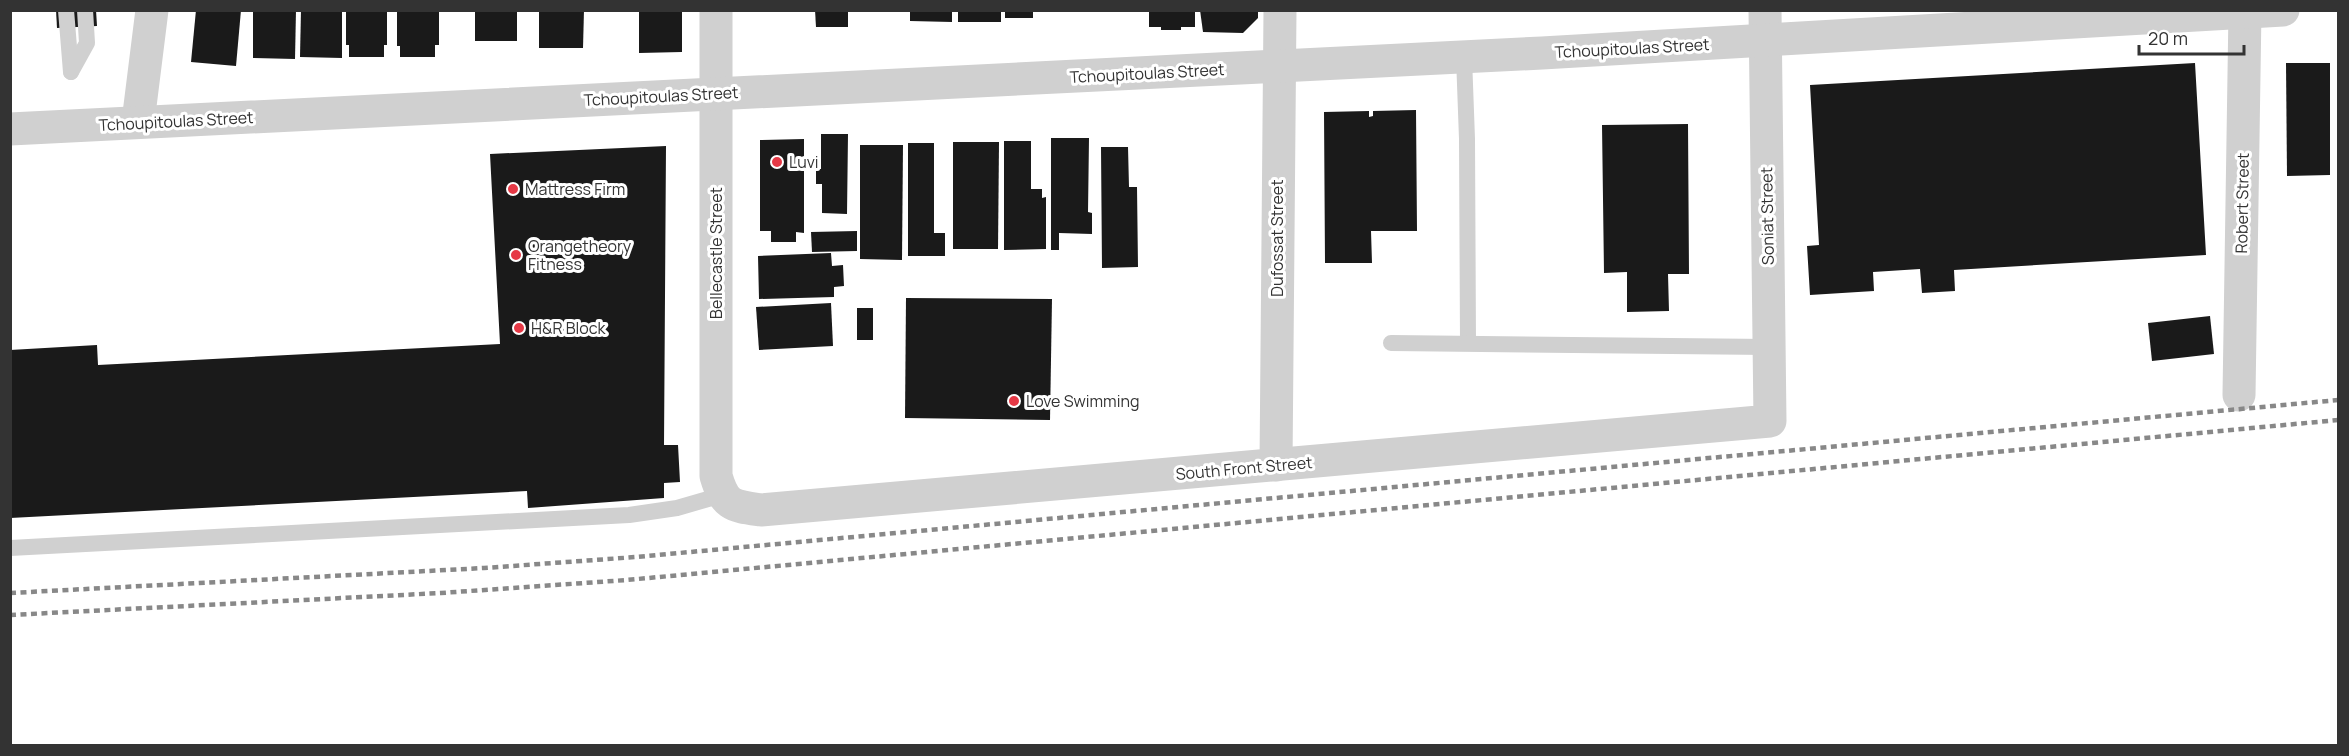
<svg xmlns="http://www.w3.org/2000/svg" width="2349" height="756" font-family="Manrope,sans-serif">
<rect width="100%" height="100%" fill="#fff"/>
<g fill="#1a1a1a">
<polygon points="56,10 96,10 97,26 57,28"/>
<polygon points="196,10 241,10 236,66 191,62"/>
<polygon points="253,10 296,10 295,59 253,58"/>
<polygon points="301,10 342,10 342,58 300,57"/>
<polygon points="346,10 387,10 387,45 384,45 384,57 349,57 349,45 346,45"/>
<polygon points="397,10 439,10 439,45 435,45 435,57 400,57 400,46 397,46"/>
<rect x="475" y="10" width="42" height="31"/>
<polygon points="539,10 584,10 583,48 539,48"/>
<polygon points="639,10 682,10 682,52 639,53"/>
<polygon points="815,10 848,10 848,27 816,27"/>
<polygon points="910,10 952,10 952,22 910,21"/>
<rect x="958" y="10" width="43" height="12"/>
<rect x="1005" y="10" width="28" height="8"/>
<polygon points="1149,10 1195,10 1195,27 1181,27 1181,30 1161,30 1161,27 1149,27"/>
<polygon points="1200,10 1258,10 1258,18 1243,33 1203,32"/>
<polygon points="2195,63 2206,255 1954,270 1955,291 1922,293 1920,269 1873,272 1874,291 1810,295 1807,246 1819,245 1810,85"/>
<polygon points="2286,63 2330,63 2330,175 2287,176"/>
<polygon points="1416,110 1417,231 1371,231 1372,263 1325,263 1324,112 1369,111 1369,117 1373,116 1373,111"/>
<polygon points="1688,124 1689,274 1668,274 1669,311 1627,312 1627,272 1604,273 1602,125"/>
<polygon points="821,134 848,134 847,214 822,213 822,184 816,184 816,169 821,169"/>
<polygon points="1051,138 1089,138 1088,212 1092,213 1092,234 1059,233 1059,250 1051,250"/>
<polygon points="804,139 804,233 796,232 796,242 771,242 771,231 760,231 760,140"/>
<polygon points="1004,141 1031,141 1031,189 1042,189 1042,198 1046,197 1046,249 1004,250"/>
<polygon points="953,142 999,142 998,249 953,249"/>
<polygon points="908,143 934,143 934,233 945,233 945,256 908,256"/>
<polygon points="860,145 903,145 902,260 860,259"/>
<polygon points="666,146 664,445 678,445 680,482 664,483 664,498 528,508 527,491 10,518 10,350 97,345 98,365 500,344 490,154"/>
<polygon points="1101,147 1128,147 1129,187 1137,187 1138,267 1102,268"/>
<polygon points="857,231 857,251 812,252 811,232"/>
<polygon points="831,253 832,266 843,265 844,286 834,287 834,297 759,299 758,256"/>
<polygon points="906,298 1052,299 1050,420 905,418"/>
<polygon points="831,303 833,346 759,350 756,307"/>
<rect x="857" y="308" width="16" height="32"/>
<polygon points="2210,316 2214,354 2152,361 2148,323"/>
</g>
<g fill="none" stroke-linecap="round" stroke-linejoin="round">
<g stroke="#d0d0d0" stroke-width="16">
<polyline points="66,10 71,72"/>
<polyline points="1464,57 1467,139 1468,343"/>
<polyline points="71,72 87,43 85,10"/>
<polyline points="1391,343 1769,347"/>
<polyline points="10,548 629,515 677,508 722,495"/>
</g>
<g stroke="#d0d0d0" stroke-width="33">
<path d="M716,10V476C725,506 732,506 761,510L1770,421L1765,10"/>
<polyline points="138,122 152,10"/>
<polyline points="2239,395 2245,10"/>
<polyline points="1276,465 1280,10"/>
</g>
<polyline stroke="#d0d0d0" stroke-width="33" points="10,129 1542,53 2283,10"/>
<g stroke="#888" stroke-width="4.5" stroke-dasharray="6 4.5" stroke-linecap="butt">
<polyline points="10,593 484,568 636,557 2338,400"/>
<polyline points="10,615 441,593 627,580 2338,420"/>
</g>
</g>
<g fill="#e63946" stroke="#fff" stroke-width="2">
<circle cx="777" cy="162" r="6"/>
<circle cx="513" cy="189" r="6"/>
<circle cx="516" cy="255" r="6"/>
<circle cx="519" cy="328" r="6"/>
<circle cx="1014" cy="401" r="6"/>
</g>
<g text-anchor="middle" stroke-width="6" stroke-linejoin="round" paint-order="stroke">
<g font-size="16" fill="#333" stroke="#fff">
<text transform="translate(1632 48) rotate(-3)" y="6">Tchoupitoulas Street</text>
<text transform="translate(1147 73) rotate(-3)" y="6">Tchoupitoulas Street</text>
<text transform="translate(661 96) rotate(-3)" y="6">Tchoupitoulas Street</text>
<text transform="translate(176 121) rotate(-3)" y="6">Tchoupitoulas Street</text>
<text transform="translate(2242 203) rotate(-89)" y="6">Robert Street</text>
<text transform="translate(1767 216) rotate(-91)" y="6">Soniat Street</text>
<text transform="translate(1277 238) rotate(-90)" y="6">Dufossat Street</text>
<text transform="translate(716 253) rotate(-90)" y="6">Bellecastle Street</text>
<text transform="translate(1244 468) rotate(-5)" y="6">South Front Street</text>
</g>
<g font-size="16" fill="#333" stroke="#fff" text-anchor="start">
<text x="789" y="168">Luvi</text>
<text x="525" y="195">Mattress Firm</text>
<text x="528" y="252">Orangetheory<tspan x="528" dy="18">Fitness</tspan></text>
<text x="531" y="334">H&amp;R Block</text>
<text x="1026" y="407">Love Swimming</text>
</g>
</g>
<rect width="2349" height="756" fill="none" stroke="#333333" stroke-width="24"/>
<path d="M2139 45v9h105v-9" fill="none" stroke="#333333" stroke-width="3"/>
<text x="2148" y="45" font-size="18" fill="#333333" stroke="#ffffff" stroke-width="4.5" paint-order="stroke">20 m</text>
</svg>
